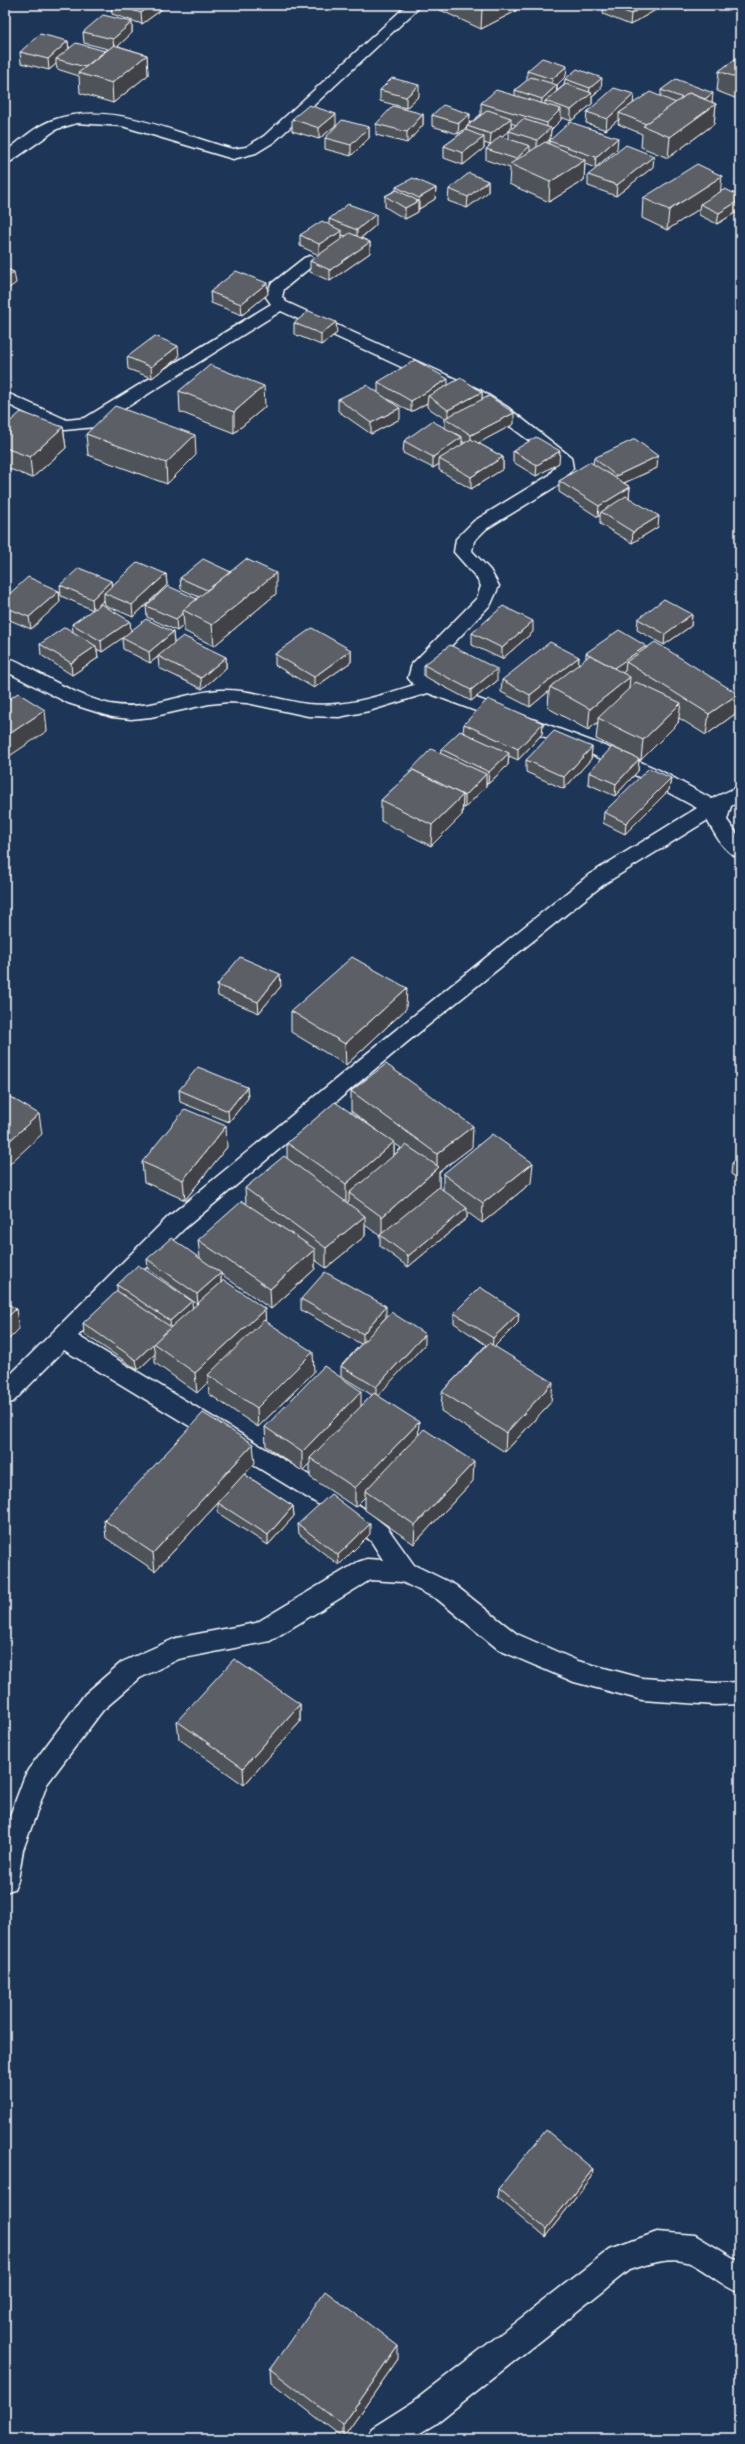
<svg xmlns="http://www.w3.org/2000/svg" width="745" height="2444" font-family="Mali,sans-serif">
<rect width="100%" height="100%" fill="#1d3557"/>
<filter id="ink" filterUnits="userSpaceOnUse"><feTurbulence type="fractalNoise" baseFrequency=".025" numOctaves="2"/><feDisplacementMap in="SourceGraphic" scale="8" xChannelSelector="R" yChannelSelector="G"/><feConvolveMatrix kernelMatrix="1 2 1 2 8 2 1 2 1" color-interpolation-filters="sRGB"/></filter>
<g filter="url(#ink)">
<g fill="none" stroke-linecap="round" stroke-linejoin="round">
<g stroke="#fff" stroke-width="3">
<g id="street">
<path d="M407,5H422L274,142L256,153L233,159L122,126L77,123L57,129L10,162L5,164V152C20,141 35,126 53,120C112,99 177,135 233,149L246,147L264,136Z"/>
<path d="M310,256L318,261L284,289L282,297L286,302L480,390L507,407L571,457L573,468L560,484L486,529L474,541L472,551L490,570L499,586L491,604L428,670L427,676L436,683L607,747L661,771L712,799L722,795L729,797L732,802L729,807L604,884L406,1043L184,1229L78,1336L362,1507L387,1527L414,1565L455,1585L517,1634L578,1661L642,1678L715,1683L740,1682V1704L715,1705L642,1700L574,1682L499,1650L437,1599L402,1582L370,1580L270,1641L179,1659L140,1678L103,1710L47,1784L23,1850L18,1880L14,1889L5,1892V1829L24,1778L28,1770L85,1694L122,1662L176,1638L256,1623L358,1562L367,1559L383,1560L371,1541L346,1521L64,1350L13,1402L5,1404V1380L168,1217L392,1033L590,874L697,808L647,781L593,755L428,693L369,711L339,717L308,716L247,703L228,702L209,704L151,717L131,719L112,717L68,703L5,671V657C18,660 29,668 40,674C63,686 85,698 110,704C149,712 183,692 221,690C251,689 278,700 307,704C345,708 379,696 414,685L408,678L412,664L477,598L481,586L476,577L454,552L456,539L474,521L548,476L555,467L554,459L495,415L468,398L281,311L95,427L65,430L59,429L5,403V392L67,420L85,418L271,304L266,297L271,284L304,258Z"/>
<path d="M657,2232L695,2235L740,2262V2293C722,2286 709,2273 692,2264C675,2255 646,2264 629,2270L435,2424L410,2439H368L372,2428L413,2402L610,2249Z"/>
</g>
</g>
<g stroke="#fff" stroke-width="3">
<path id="secondary" d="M740,786V801L731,806L727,820L740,838V858C724,853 715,834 707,820L715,797Z"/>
</g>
<use href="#street" fill="#1d3557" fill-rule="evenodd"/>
<use href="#secondary" fill="#1d3557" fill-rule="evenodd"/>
</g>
<g fill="#4e5258" stroke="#fff" fill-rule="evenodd">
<polygon points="111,5 160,5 161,10 142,24 112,14"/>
<polygon points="438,5 516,5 516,11 481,29 438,9"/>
<polygon points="584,5 599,5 593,9"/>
<polygon points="604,5 664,5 630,25 603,14"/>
<polygon points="674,5 694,5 686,10"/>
<polygon points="132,22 132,33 118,46 147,55 148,75 113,103 80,93 79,76 57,69 56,64 49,70 21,63 20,52 68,41 69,48 105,51 108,49 84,43 83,32"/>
<polygon points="740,56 740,100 717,91 719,71"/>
<path d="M527,71L566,76L557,85V91L564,85L565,79L601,89L592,96V104L571,121L561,117V120L551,130L550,139L546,142L549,144V141L617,149L595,168L585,164L584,180L549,202L509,184L510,168L486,160V149L490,145L484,143V148L463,165L444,158V146L466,130L467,127L458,134L432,126V115L470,114L469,124L481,114V103L515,96V90L527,81ZM511,123L516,125L509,131V139L501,137L511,129Z"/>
<polygon points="380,90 419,96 406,108 380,101"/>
<polygon points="661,90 712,102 716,104 714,124 668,158 641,147 642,134 618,124 619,119 606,130 586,123 587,112 634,94 633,103 661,96"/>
<polygon points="423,114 423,125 407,143 376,135 376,124"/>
<polygon points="292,119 336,125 319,139 292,131"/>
<polygon points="369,127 369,138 351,156 325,149 325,138"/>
<polygon points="653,167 616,196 588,186 588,175"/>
<polygon points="488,181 488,192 467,208 448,201 449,189"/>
<polygon points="396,187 436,188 435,199 419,209 418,209 418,212 405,219 385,207 385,196 396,190"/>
<polygon points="720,192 740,196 740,210 717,224 699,215 699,209 667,230 642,218 643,198"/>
<path d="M329,219L376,225L361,238L370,242V253L330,281L310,272V261L319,255L300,246V235L329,225ZM342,235L346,236L342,239Z"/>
<polygon points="210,292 268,294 242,315 211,303"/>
<polygon points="294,323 337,333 321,345 294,334"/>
<polygon points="127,357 179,357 152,378 128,369"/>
<path d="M378,382L448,385L482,392V399L514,424L478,443L503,457V469L471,489L439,470V464L433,468L403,453L404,441L445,428V419L427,407V403L411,412L388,399L400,419L371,434L338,411V399L378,392ZM462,441L465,443L462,445Z"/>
<polygon points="179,391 265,407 234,433 180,412"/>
<polygon points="5,426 63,427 66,448 32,478 5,467"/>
<polygon points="86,434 196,455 167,484 88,455"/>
<polygon points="513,451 559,463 536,476 513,462"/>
<polygon points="594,458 657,468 624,483 630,487 629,498 658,527 632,543 600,524 600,515 598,517 559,492 559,481 593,464"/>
<polygon points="166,574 167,585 133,617 105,605 104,600 94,609 130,621 131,631 173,632 174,643 226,657 226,668 202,689 159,668 158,657 150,663 123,649 122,638 102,652 97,649 98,658 72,675 41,655 40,644 73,632 72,624 93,610 61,596 60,585 111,581 112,586"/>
<polygon points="180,578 276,594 214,646 184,631 184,625 177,631 147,617 146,606 197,599 199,597 181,589"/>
<polygon points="59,591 60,602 31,629 5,618 5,598"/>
<polygon points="692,614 691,626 664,645 637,630 638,619"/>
<polygon points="533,632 502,659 472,645 472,633"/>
<polygon points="646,648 735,714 706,735 679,718 678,723 641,760 639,759 638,771 615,796 588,784 589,772 634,757 596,739 598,722 588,730 548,708 549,691 530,707 501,692 502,680 579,657 578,665 586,659 586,653"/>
<polygon points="351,650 351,662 314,688 275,665 275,654"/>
<polygon points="424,665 497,681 471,701 424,676"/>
<polygon points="543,723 542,734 518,760 509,756 508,765 488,784 486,783 486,786 465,808 463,807 462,815 431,846 381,821 381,800 410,773 410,771 440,754 441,749 463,732 464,724"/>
<polygon points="592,747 591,759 564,789 526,772 526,760"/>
<polygon points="671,778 669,790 625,834 603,823 604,812"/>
<polygon points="217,985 281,986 259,1013 218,996"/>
<polygon points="406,1009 346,1065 291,1032 291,1011"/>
<polygon points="247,1087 248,1098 229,1122 180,1102 179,1090"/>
<path d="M351,1091L472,1147L439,1172V1187L425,1199L443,1190V1174L531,1183L482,1223L467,1212V1218L408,1267L380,1246V1236L365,1225V1236L326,1268L315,1260V1269L271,1309L221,1274V1282L265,1309V1321L314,1372L258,1427L209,1394L208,1382L197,1393L155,1363V1354L138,1370L84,1334L83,1323L117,1292V1285L193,1308L197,1304L148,1269L147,1259L200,1258L198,1240L246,1204L245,1188L287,1159V1143L384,1136L351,1111ZM394,1143L401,1148L394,1155Z"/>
<polygon points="227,1147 185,1200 144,1182 142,1162"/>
<polygon points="740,1156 740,1180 731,1174 732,1163"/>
<polygon points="301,1299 386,1317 425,1344 378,1395 419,1435 473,1481 414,1544 365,1510 365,1497 355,1507 310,1477 310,1463 302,1471 266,1446 265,1427 361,1406 372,1395 341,1376 341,1366 361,1344 301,1310"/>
<polygon points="454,1313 518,1323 495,1346 551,1402 505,1452 441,1411 442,1392 486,1345 454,1323"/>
<polygon points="255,1463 244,1474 293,1506 294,1516 268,1545 218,1513 218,1503 155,1571 106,1538 104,1520"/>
<polygon points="298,1524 370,1534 339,1565 299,1534"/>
<polygon points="300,1704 300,1722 244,1785 179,1739 177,1721"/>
<polygon points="592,2177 545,2237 497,2197 498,2189"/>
<polygon points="398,2359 343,2438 271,2382 270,2369"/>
</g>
<g fill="#404247" stroke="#fff">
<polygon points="152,5 160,5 161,10 142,24 141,13"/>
<polygon points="490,5 516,5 516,11 481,29 482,9"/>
<polygon points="593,5 599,5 593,9"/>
<polygon points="647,5 664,5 630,25 631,14"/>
<polygon points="686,5 694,5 686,10"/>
<polygon points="132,22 132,33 114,50 113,39"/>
<polygon points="68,41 69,52 56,59 56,64 49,70 48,59"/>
<polygon points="147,55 148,75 113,103 112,83"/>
<polygon points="567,66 566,76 552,90 552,79"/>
<polygon points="602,78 601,89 592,96 592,104 571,121 571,110 589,95 590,88"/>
<polygon points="419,85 419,96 406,108 406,97"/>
<polygon points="557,85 556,96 545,101 545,106 541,110 542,99"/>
<polygon points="713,93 712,104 698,104"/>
<polygon points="634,94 633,105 619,113 619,119 606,130 607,119"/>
<polygon points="716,104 714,124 668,158 670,137"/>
<polygon points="561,109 561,120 551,130 550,139 537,151 537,140 547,131 547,123"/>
<polygon points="336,114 336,125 319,139 319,128"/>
<polygon points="423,114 423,125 407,143 407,132"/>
<polygon points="470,114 469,125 467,126 467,127 458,134 459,123"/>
<polygon points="511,118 511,129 490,146 491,134"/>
<polygon points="369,127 369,138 351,156 351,145"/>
<polygon points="484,137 484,148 463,165 463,153"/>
<polygon points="618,138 617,149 595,168 596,157"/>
<polygon points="530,146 530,157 516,167 516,159"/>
<polygon points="654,156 653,167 616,196 617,185"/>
<polygon points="585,160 584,180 549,202 550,182"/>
<polygon points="722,176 720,196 700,204 699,209 667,230 669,210"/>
<polygon points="488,181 488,192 467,208 468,197"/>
<polygon points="436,188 435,199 419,209 419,198"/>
<polygon points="740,200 740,210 717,224 719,213"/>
<polygon points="418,201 418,212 405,219 405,208"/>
<polygon points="376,214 376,225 357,241 357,230"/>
<polygon points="342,231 342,242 319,255 319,244"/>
<polygon points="370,242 370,253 330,281 330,270"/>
<polygon points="14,272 16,283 5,291 5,279"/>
<polygon points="267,283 268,294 242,315 241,304"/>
<polygon points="336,322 337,333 321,345 321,334"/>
<polygon points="178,346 179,357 152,378 151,367"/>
<polygon points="448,379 448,391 428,396 427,403 411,412 411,401"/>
<polygon points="264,386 265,407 234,433 234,412"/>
<polygon points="482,392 482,403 448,419 448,410"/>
<polygon points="400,408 400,419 371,434 371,423"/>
<polygon points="514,413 514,424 471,447 471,435"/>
<polygon points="63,427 66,448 32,478 30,457"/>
<polygon points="195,435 196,455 167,484 166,463"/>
<polygon points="462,437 462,448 439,459 439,464 433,468 433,457"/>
<polygon points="560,451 559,463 536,476 537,465"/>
<polygon points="658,456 657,468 615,487 616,476"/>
<polygon points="503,457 503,469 471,489 471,477"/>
<polygon points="630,487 629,498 601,512 600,515 598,517 599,506"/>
<polygon points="659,516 658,527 632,543 633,532"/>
<polygon points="276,573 276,594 214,646 212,625"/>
<polygon points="166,574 167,585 133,617 132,605"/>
<polygon points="111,581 112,593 104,593 104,600 93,610 92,599"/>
<polygon points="59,591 60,602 31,629 29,617"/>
<polygon points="183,613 184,625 177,631 176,619"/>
<polygon points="692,614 691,626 664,645 665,634"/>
<polygon points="130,621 131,632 102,652 101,641"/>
<polygon points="533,621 533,632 502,659 502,648"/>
<polygon points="173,632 174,644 150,663 149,652"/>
<polygon points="96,646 98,658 72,675 71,663"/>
<polygon points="646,646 645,658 626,662 625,671 611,680 612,669"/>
<polygon points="351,650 351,662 314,688 314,677"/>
<polygon points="226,657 226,668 202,689 201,678"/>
<polygon points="579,657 578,668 550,687 549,691 530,707 530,695"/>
<polygon points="497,669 497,681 471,701 471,690"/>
<polygon points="630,677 628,698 598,718 598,722 588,730 590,709"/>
<polygon points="738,694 735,714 706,735 709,714"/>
<polygon points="681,703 678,723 641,760 643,740"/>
<polygon points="45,710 47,731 5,759 5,737"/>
<polygon points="543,723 542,734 518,760 518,749"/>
<polygon points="592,747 591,759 564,789 564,777"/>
<polygon points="509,753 508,765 488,784 489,772"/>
<polygon points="639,759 638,771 615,796 616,784"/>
<polygon points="486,774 486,786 465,808 465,796"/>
<polygon points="671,778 669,790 625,834 626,823"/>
<polygon points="463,795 462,815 431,846 432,825"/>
<polygon points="280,974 281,986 259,1013 258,1002"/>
<polygon points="407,988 406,1009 346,1065 345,1044"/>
<polygon points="247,1087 248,1098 229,1122 228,1111"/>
<polygon points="39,1114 42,1134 5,1168 5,1145"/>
<polygon points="226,1126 227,1147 185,1200 183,1180"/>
<polygon points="473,1126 472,1147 439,1172 439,1187 382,1237 382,1217 437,1169 437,1154"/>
<polygon points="394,1142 394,1163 349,1193 349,1201 346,1204 346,1184"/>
<polygon points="533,1163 531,1183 482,1223 483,1203"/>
<polygon points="467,1208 467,1218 408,1267 408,1256"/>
<polygon points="365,1216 365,1236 326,1268 326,1248"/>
<polygon points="315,1249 315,1269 271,1309 270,1289"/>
<polygon points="221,1273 221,1283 198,1305 197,1294"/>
<polygon points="192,1301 193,1312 171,1332 170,1321"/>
<polygon points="386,1306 386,1317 363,1344 363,1334"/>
<polygon points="16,1309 19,1329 5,1343 5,1320"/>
<polygon points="265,1309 266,1329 208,1375 208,1382 197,1393 195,1373"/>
<polygon points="519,1313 518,1323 492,1349 493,1338"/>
<polygon points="425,1334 425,1344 376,1398 376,1387"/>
<polygon points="153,1344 155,1354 138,1370 136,1360"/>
<polygon points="313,1352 314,1372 258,1427 257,1408"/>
<polygon points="553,1382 551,1402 505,1452 506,1433"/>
<polygon points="361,1391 361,1410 310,1458 310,1463 302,1471 302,1452"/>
<polygon points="419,1422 418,1441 365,1491 365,1497 355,1507 355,1488"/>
<polygon points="253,1444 255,1463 155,1571 153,1553"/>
<polygon points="474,1462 473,1481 414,1544 415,1525"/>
<polygon points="293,1506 294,1516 268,1545 268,1535"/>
<polygon points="370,1524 370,1534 339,1565 338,1555"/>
<polygon points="300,1704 300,1722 244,1785 243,1768"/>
<polygon points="593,2169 592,2177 545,2237 546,2229"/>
<polygon points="398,2346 398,2359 343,2438 343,2425"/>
</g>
<g fill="#5b5f66" stroke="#fff">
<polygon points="115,5 152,5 141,13"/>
<polygon points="473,5 490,5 482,9"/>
<polygon points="609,5 647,5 631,14"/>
<polygon points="103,15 132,22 113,39 83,32"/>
<polygon points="40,34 68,41 48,59 20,52"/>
<polygon points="76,43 105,51 85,67 56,59"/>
<polygon points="114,45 147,55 112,83 78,73"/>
<polygon points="739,56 740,56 740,79 719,71"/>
<polygon points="542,58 567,66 552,79 527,71"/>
<polygon points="577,69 602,78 590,88 565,79"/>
<polygon points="531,77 557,85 542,99 515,90"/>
<polygon points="392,78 419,85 406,97 380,90"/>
<polygon points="676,79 713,93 705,99 689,93 683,98 661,90"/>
<polygon points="566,84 592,93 571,110 545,101"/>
<polygon points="614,88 634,94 607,119 587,112"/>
<polygon points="496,90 561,109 547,123 481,103"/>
<polygon points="650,92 676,103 646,124 619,113"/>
<polygon points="689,93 716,104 670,137 643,126"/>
<polygon points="309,105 336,114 319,128 292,119"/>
<polygon points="443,105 470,114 459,123 432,115"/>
<polygon points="393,106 423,114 407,132 376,124"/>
<polygon points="488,110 511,118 491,134 467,126"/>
<polygon points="523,119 551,128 537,140 509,131"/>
<polygon points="342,120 369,127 351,145 325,138"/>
<polygon points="570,122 618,138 596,157 549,141"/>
<polygon points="466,130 484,137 463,153 444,146"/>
<polygon points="500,136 530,146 516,159 486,149"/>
<polygon points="545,142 585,160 550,182 510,164"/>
<polygon points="626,145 654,156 617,185 588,175"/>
<polygon points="697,164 722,176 669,210 643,198"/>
<polygon points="469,173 488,181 468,197 449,189"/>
<polygon points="413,178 436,188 419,198 396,187"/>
<polygon points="725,189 740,196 740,200 719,213 700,204"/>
<polygon points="397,190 418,201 405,208 385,196"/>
<polygon points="348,204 376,214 357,230 329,219"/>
<polygon points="322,221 342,231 319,244 300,235"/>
<polygon points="350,233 370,242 330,270 310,261"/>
<polygon points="5,268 14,272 5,279"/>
<polygon points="236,271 267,283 241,304 210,292"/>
<polygon points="309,311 336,322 321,334 294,323"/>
<polygon points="155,336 178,346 151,367 127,357"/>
<polygon points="415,360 448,379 411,401 378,382"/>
<polygon points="210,365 264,386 234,412 179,391"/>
<polygon points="461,378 482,392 448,410 428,396"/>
<polygon points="367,385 400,408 371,423 338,399"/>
<polygon points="489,396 514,413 471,435 445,418"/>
<polygon points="115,406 195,435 166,463 86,434"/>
<polygon points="21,412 63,427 30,457 5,448 5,426"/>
<polygon points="432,421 462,437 433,457 404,441"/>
<polygon points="536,437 560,451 537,465 513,451"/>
<polygon points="471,439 503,457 471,477 439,459"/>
<polygon points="635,439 658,456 616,476 594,458"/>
<polygon points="590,462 630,487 599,506 559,481"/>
<polygon points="626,496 659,516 633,532 601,512"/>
<polygon points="203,559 231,572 207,590 180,578"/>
<polygon points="246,559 276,573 212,625 183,610"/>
<polygon points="138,562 166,574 132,605 104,593"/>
<polygon points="79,568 111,581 92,599 60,585"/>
<polygon points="28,577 59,591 29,617 5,607 5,598"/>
<polygon points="168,586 197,599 183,610 183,613 176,619 146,606"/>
<polygon points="664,599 692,614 665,634 638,619"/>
<polygon points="101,604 130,621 101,641 72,624"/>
<polygon points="503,606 533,621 502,648 472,633"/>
<polygon points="146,619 173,632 149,652 122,638"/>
<polygon points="65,627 96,646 71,663 40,644"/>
<polygon points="312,628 351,650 314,677 275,654"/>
<polygon points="619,630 646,646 614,668 586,653"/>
<polygon points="183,636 226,657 201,678 158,656"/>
<polygon points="550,642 579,657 530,695 502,680"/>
<polygon points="655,642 738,694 709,714 626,662"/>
<polygon points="450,645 497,669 471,690 424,665"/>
<polygon points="590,655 630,677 590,709 550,687"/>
<polygon points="636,682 681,703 643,740 598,718"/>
<polygon points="18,693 45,710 5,737 5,702"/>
<polygon points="488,699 543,723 518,749 464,724"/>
<polygon points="460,731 509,753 489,772 441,749"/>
<polygon points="554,731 592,747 564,777 526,760"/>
<polygon points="612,747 639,759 616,784 589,772"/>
<polygon points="431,749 486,774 465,796 413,770 411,772 410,771"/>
<polygon points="649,768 671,778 626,823 604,812"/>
<polygon points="413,770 463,795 432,825 381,800"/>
<polygon points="240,957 280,974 258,1002 217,985"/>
<polygon points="352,957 407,988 345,1044 291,1011"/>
<polygon points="386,1064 473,1126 437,1154 351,1091"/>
<polygon points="198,1067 247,1087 228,1111 179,1090"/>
<polygon points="5,1094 39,1114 5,1145"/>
<polygon points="335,1102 394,1142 346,1184 287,1143"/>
<polygon points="185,1109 226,1126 183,1180 142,1162"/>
<polygon points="492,1134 533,1163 483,1203 443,1174"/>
<polygon points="406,1145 439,1167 382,1217 349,1193"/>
<polygon points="284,1156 365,1216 326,1248 245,1188"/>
<polygon points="740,1156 740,1168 732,1163"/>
<polygon points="439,1187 467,1208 408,1256 380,1235"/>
<polygon points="242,1201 315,1249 270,1289 198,1240"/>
<polygon points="171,1238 221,1273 197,1294 147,1259"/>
<polygon points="138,1265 192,1301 170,1321 117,1285"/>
<polygon points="325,1272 386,1306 363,1334 301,1299"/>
<polygon points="224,1280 265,1309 195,1373 153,1343"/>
<polygon points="480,1287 519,1313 493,1338 454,1313"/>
<polygon points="117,1291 171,1327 136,1360 83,1323"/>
<polygon points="5,1302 16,1309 5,1320"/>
<polygon points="391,1312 425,1334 376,1387 341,1366"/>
<polygon points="264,1320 313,1352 257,1408 208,1375"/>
<polygon points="489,1343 553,1382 506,1433 442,1392"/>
<polygon points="324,1366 361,1391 302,1452 265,1427"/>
<polygon points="374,1393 419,1422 355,1488 310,1458"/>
<polygon points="203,1413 253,1444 153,1553 104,1520"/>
<polygon points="424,1429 474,1462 415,1525 365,1491"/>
<polygon points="244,1474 293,1506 268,1535 218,1503"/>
<polygon points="331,1494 370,1524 338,1555 298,1524"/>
<polygon points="234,1659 300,1704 243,1768 177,1721"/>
<polygon points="546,2130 593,2169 546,2229 498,2189"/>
<polygon points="325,2291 398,2346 343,2425 270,2369"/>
</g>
</g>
<rect width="745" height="2444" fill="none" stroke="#1d3557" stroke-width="20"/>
<rect x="10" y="10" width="725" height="2424" fill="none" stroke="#fff" stroke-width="1.5" filter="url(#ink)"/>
</svg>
